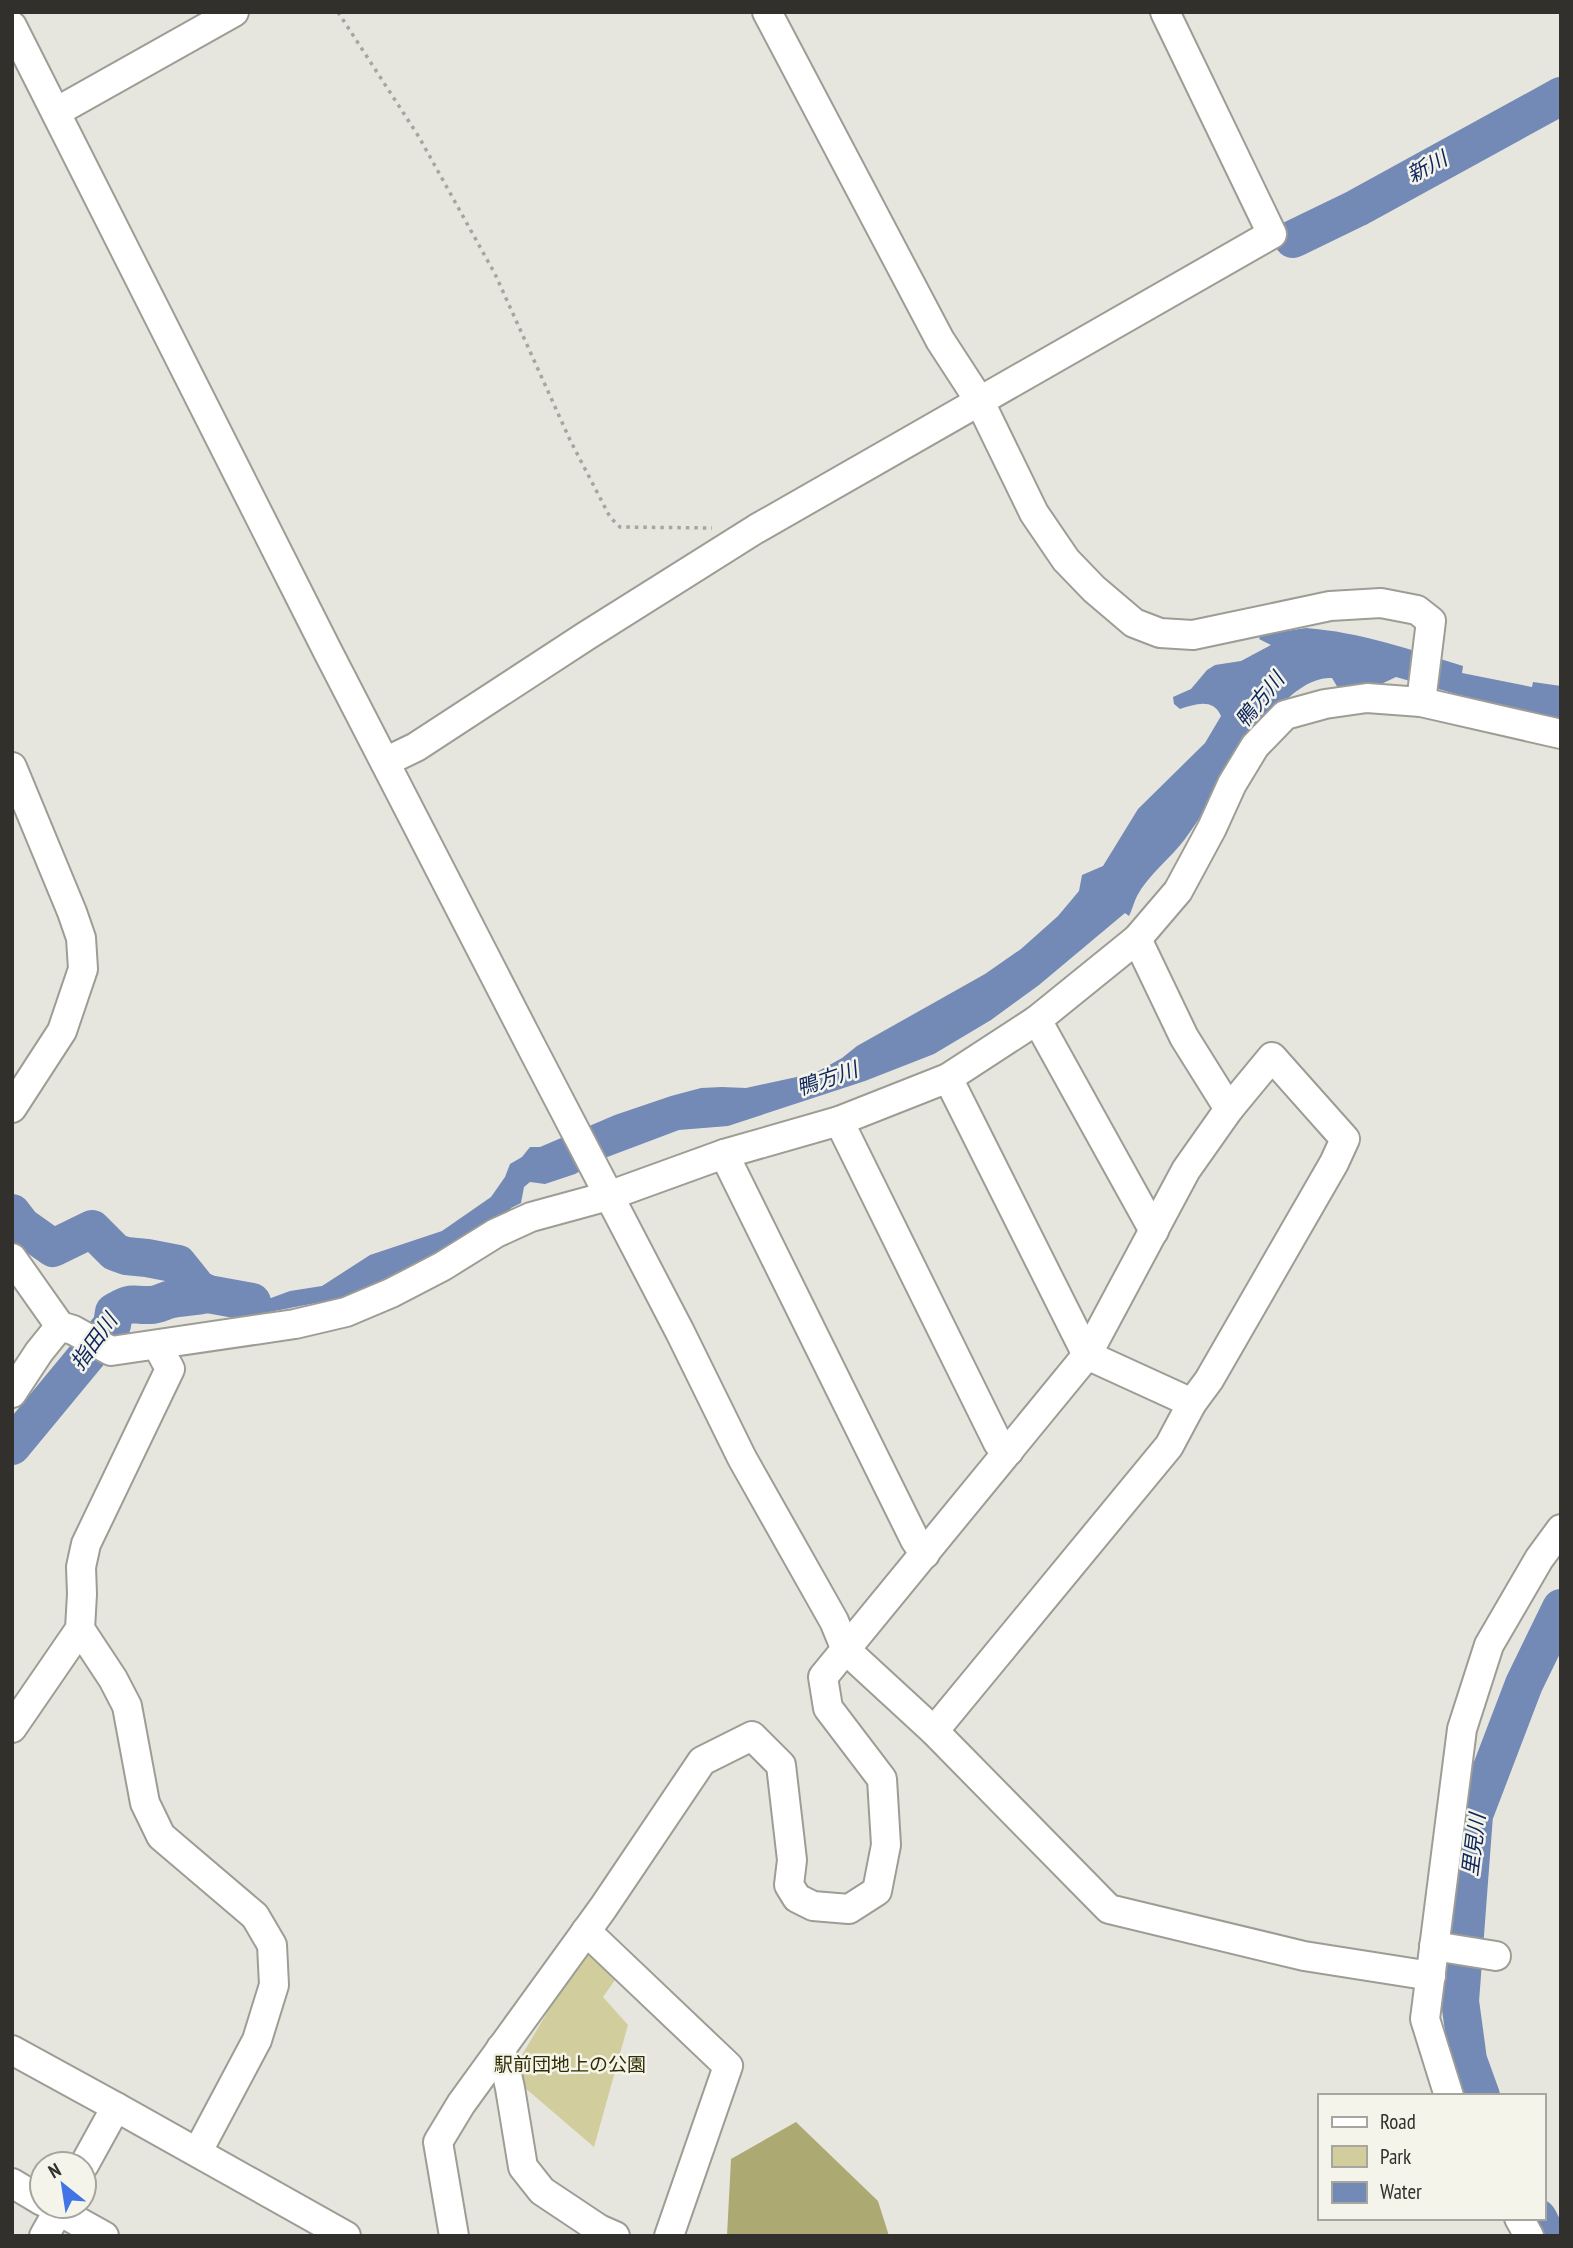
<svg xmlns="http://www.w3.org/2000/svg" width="1573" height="2248" font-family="'PT Sans Narrow','Noto Sans JP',sans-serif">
<rect width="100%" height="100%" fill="#e7e6de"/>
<polygon fill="#d1cd9c" points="585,1949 622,1970 603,1997 628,2025 594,2147 510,2075"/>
<polygon fill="#ada973" points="796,2122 878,2201 889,2236 727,2236 731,2159"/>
<path fill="#7389b6" d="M1306,628C1360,632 1412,650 1463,666L1462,673L1532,687L1533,682L1561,686V724L1396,677L1377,686L1341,693L1332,678C1278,674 1215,800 1185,839C1171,858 1148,875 1137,896C1134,902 1132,910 1129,916L1125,913L1039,985L991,1020L934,1054L865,1081L728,1126L679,1130L602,1159L575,1174L545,1184L530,1182L524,1187L521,1203L511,1208L509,1212L408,1270L342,1298L264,1313L246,1307L199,1301L201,1283L220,1291L243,1290L260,1298H271L290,1291L322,1286L370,1255L442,1231L491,1197L505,1177L510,1164L522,1157L530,1147H540L615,1115L671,1096L701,1088L722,1087L746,1088L815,1073L842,1058L857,1046L985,974L1021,949L1058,916L1079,891L1082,875L1103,866L1138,809L1205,743L1221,716C1213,698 1196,704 1180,709L1174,704L1173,697L1191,689L1207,670L1215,665L1241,661L1271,645L1259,639L1261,635Z"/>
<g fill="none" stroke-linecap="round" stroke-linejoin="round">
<g stroke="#7389b6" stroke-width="38">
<polyline points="1293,239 1357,208 1561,96"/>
<polyline points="12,1213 22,1226 53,1248 92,1229 115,1252 126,1256 147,1258 178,1264 198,1289 208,1294 252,1302"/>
<path d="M12,1446L112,1325L114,1312C134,1300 131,1306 151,1305C157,1305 162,1302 168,1300C181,1297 194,1297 208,1294"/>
<polyline points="1481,2096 1468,2060 1460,2001 1474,1815 1524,1684 1561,1608"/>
<polyline points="1538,2218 1547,2236"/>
</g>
<g stroke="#9d9d95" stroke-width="32">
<g id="minor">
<polyline points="767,12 940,340 979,400 1034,513 1066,560 1094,589 1134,623 1160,633 1193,635 1330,606 1381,603 1417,610 1431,621 1421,702"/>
<polyline points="12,26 327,650 530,1044 680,1332 742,1458 834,1621 846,1650 934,1731 1109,1909 1304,1956 1431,1976"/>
<polyline points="56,112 234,12"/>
<polyline points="385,762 416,747 586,636 756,529 1272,234 1165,12"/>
<polyline points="12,767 72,912 81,938 83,969 62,1031 12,1108"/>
<polyline points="1137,939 1178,891 1212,828 1232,784 1255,746 1285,715 1325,704 1367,698 1421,702 1561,734"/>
<polyline points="1037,1020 1154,1231"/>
<polyline points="948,1078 1087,1355 1192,1403"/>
<polyline points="839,1121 998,1443 1009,1451"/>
<polyline points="724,1154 915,1540 925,1554"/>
<polyline points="12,1258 60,1326 73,1330 111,1351 295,1324 346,1312 391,1293 443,1266 496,1233 531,1217 608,1196 724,1154 839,1121 948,1078 1037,1020 1137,939 1184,1037 1229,1109"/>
<polyline points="12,1393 39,1352 60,1326"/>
<polyline points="80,1629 113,1679 127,1706 145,1803 161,1836 255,1916 272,1945 274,1985 257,2040 198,2151"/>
<polyline points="12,1728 80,1629 82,1594 81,1567 86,1544 170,1369 157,1345"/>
<polyline points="586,1931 728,2066 669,2236"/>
<polyline points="1434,1946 1496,1956"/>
<polyline points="501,2048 510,2088 523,2167 542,2191 599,2229 615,2236"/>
<polyline points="12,2050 116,2107"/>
<polyline points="1449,2096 1425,2019 1462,1729 1489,1645 1539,1559 1561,1529"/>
<polyline points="84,2165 116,2107 346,2236"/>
<polyline points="12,2183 42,2201"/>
<polyline points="50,2206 104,2236"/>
<polyline points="1519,2218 1529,2236"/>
<polyline points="44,2236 61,2206"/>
<polyline points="454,2236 438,2142 461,2104 603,1908 702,1761 752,1736 781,1765 792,1860 789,1885 797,1898 813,1906 849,1909 877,1891 886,1845 882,1779 828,1708 823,1677 1087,1355 1186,1170 1229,1109 1272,1057 1345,1139 1334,1163 1209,1380 1192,1403 1169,1446 934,1731"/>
</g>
</g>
<polyline stroke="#a6a59f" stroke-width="3.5" stroke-dasharray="3.5 5" stroke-linecap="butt" points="338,12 419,137 495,274 570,440 610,517 620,527 712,528"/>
<use href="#minor" stroke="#fff" stroke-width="28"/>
</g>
<g text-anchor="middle" stroke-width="5" stroke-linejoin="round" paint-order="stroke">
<g font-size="19" fill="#322d01" stroke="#f4f4eb">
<text x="570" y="2071">駅前団地上の公園</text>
</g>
<g font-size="21" font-style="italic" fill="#0d255b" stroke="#f4f4eb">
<text transform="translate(1427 167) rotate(-28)" y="7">新川</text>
<text transform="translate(1260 700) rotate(-51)" y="7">鴨方川</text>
<text transform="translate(827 1079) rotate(-19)" y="7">鴨方川</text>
<text transform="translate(94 1342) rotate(-54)" y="7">指田川</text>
<text transform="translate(1474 1845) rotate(-83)" y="7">里見川</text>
</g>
</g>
<rect width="1573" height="2248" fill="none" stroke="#31302d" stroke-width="28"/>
<rect x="1318" y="2094" width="228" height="126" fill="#f4f4eb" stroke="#a6a69f" stroke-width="2"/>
<rect x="1332" y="2117" width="35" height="10" fill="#ffffff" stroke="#a6a69f" stroke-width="2"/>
<text x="1380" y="2129" font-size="21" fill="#31302d">Road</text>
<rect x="1332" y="2146" width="35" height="21" fill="#d1cd9c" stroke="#a6a69f" stroke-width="2"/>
<text x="1380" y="2164" font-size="21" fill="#31302d">Park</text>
<rect x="1332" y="2182" width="35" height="21" fill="#7389b6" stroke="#a6a69f" stroke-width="2"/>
<text x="1380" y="2199" font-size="21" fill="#31302d">Water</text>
<g transform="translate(63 2185) rotate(330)"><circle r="33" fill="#f4f4eb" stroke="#a6a69f" stroke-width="2"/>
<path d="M0-5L12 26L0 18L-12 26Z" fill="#4175e6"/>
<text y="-10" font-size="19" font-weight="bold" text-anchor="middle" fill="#31302d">N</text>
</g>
</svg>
